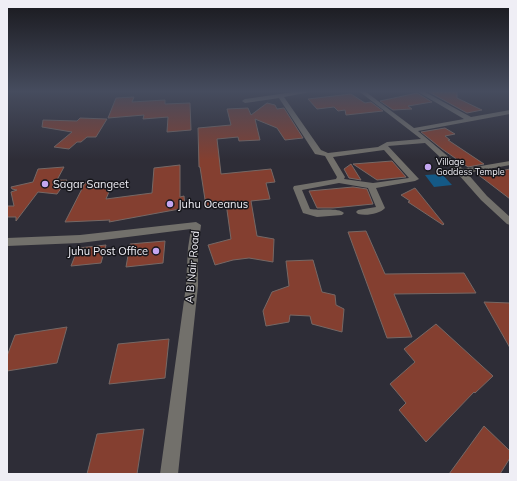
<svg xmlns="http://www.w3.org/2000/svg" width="517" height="481" font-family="Mulish,sans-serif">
<rect width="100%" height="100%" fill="#2e2d37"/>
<polygon fill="#145986" points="442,174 452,185 434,187 425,175"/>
<g fill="#843f30" stroke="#766865">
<polygon points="429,92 457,92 457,98 482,110 467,113"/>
<polygon points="417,93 432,102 408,106 412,109 393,110 380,101"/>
<polygon points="351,94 365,103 371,102 383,111 346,115 345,110 338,111 334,107 317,109 308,99"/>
<polygon points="134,97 132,102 165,100 165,104 190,103 191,130 167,132 168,117 143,119 144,115 108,118 116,98"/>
<polygon points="267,103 275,105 277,109 284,108 303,138 285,140 277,128 255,119 260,140 239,141 238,137 217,139 221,174 271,169 275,182 266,183 270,199 251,201 257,236 274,239 273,262 249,258 233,260 215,265 208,245 231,239 226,203 206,206 200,167 199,167 198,128 231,125 227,109 248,108 251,115"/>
<polygon points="80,118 107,119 96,137 87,137 81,142 77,142 69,149 54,147 72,132 42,127 43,120 77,121"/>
<polygon points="445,128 455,134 445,136 450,140 448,140 484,164 468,167 442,149 421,132"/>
<polygon points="392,161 406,177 377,180 353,164"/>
<polygon points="351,164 361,180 349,178 344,169"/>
<polygon points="180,165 180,197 184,196 185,208 109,222 110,220 65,222 85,183 113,182 106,199 152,193 154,168"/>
<polygon points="64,167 57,180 67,180 57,194 38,192 16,221 16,217 7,217 7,206 14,206 11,192 17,190 12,189 11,187 33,182 38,169"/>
<polygon points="510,169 510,199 476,173 493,170 496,172"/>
<polygon points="353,187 367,189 373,204 333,208 317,208 309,191"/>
<polygon points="415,188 444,224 443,225 408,202 410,201 401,195"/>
<polygon points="366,231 385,274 464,273 476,293 394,294 412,337 387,338 348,232"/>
<polygon points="165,241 163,263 126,267 130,244"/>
<polygon points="106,245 101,263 71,266 78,248"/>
<polygon points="313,260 322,292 335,295 336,305 344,309 342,332 312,324 310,316 290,315 289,322 266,326 263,311 272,292 289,286 286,261"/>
<polygon points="484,302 510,303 510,348"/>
<polygon points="436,324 493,376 475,393 474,392 426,442 399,410 406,403 390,384 415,362 404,349"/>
<polygon points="67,327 57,363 7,371 7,356 15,335"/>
<polygon points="169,339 165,378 109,384 118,344"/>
<polygon points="484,426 510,451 510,458 500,474 449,474"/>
<polygon points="144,429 137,474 87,474 97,434"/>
</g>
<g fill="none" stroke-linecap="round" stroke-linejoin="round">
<g fill="#72706b" fill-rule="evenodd">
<path d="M294,92H310L284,97L321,150L328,153L378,147L387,142L421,139L360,92H366L414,128L464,119L418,92H425L471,117L510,110V114L418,131L463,169L510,161V165L467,173L487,196L510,217V225L507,224L481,200L458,174L425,143L388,146L419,179L415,181L376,188L385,208C380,214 366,216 358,214L356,212L358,210L376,207L368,188L339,183L302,190L310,209C319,211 338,207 344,213L342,215L317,217L303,213L293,188L294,186L336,179L337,177L325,156L315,154L279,98L245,103L242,101L245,99ZM384,150L409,178L373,183L344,179L345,177L333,157Z"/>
<polygon points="196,222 201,225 198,248 198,286 178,474 160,474 186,286 188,248 191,229 80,243 7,246 7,238 80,235"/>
</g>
</g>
<linearGradient id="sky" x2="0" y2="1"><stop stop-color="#19191e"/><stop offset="0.57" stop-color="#464c5e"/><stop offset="1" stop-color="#464c5e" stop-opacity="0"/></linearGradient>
<rect width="517" height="160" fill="url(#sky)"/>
<g fill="#c4a7f1" stroke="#16161b" stroke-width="1.5">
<circle cx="428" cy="167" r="4"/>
<circle cx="45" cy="184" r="4"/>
<circle cx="170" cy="204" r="4"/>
<circle cx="156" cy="251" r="4"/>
</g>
<g text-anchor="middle" stroke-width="3" stroke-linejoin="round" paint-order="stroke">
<g font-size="9" fill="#efeef5" stroke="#16161b" text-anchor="start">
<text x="436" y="165">Village<tspan x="436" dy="10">Goddess Temple</tspan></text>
</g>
<g font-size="11" fill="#efeef5" stroke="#16161b" text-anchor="start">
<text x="53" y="188">Sagar Sangeet</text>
<text x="178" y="208">Juhu Oceanus</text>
<text x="148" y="255" text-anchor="end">Juhu Post Office</text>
</g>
<g font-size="11" fill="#efeef5" stroke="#16161b">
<text transform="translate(192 267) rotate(-85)" y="4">A B Nair Road</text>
</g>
</g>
<rect width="517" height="481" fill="none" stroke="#efeef5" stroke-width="16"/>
</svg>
